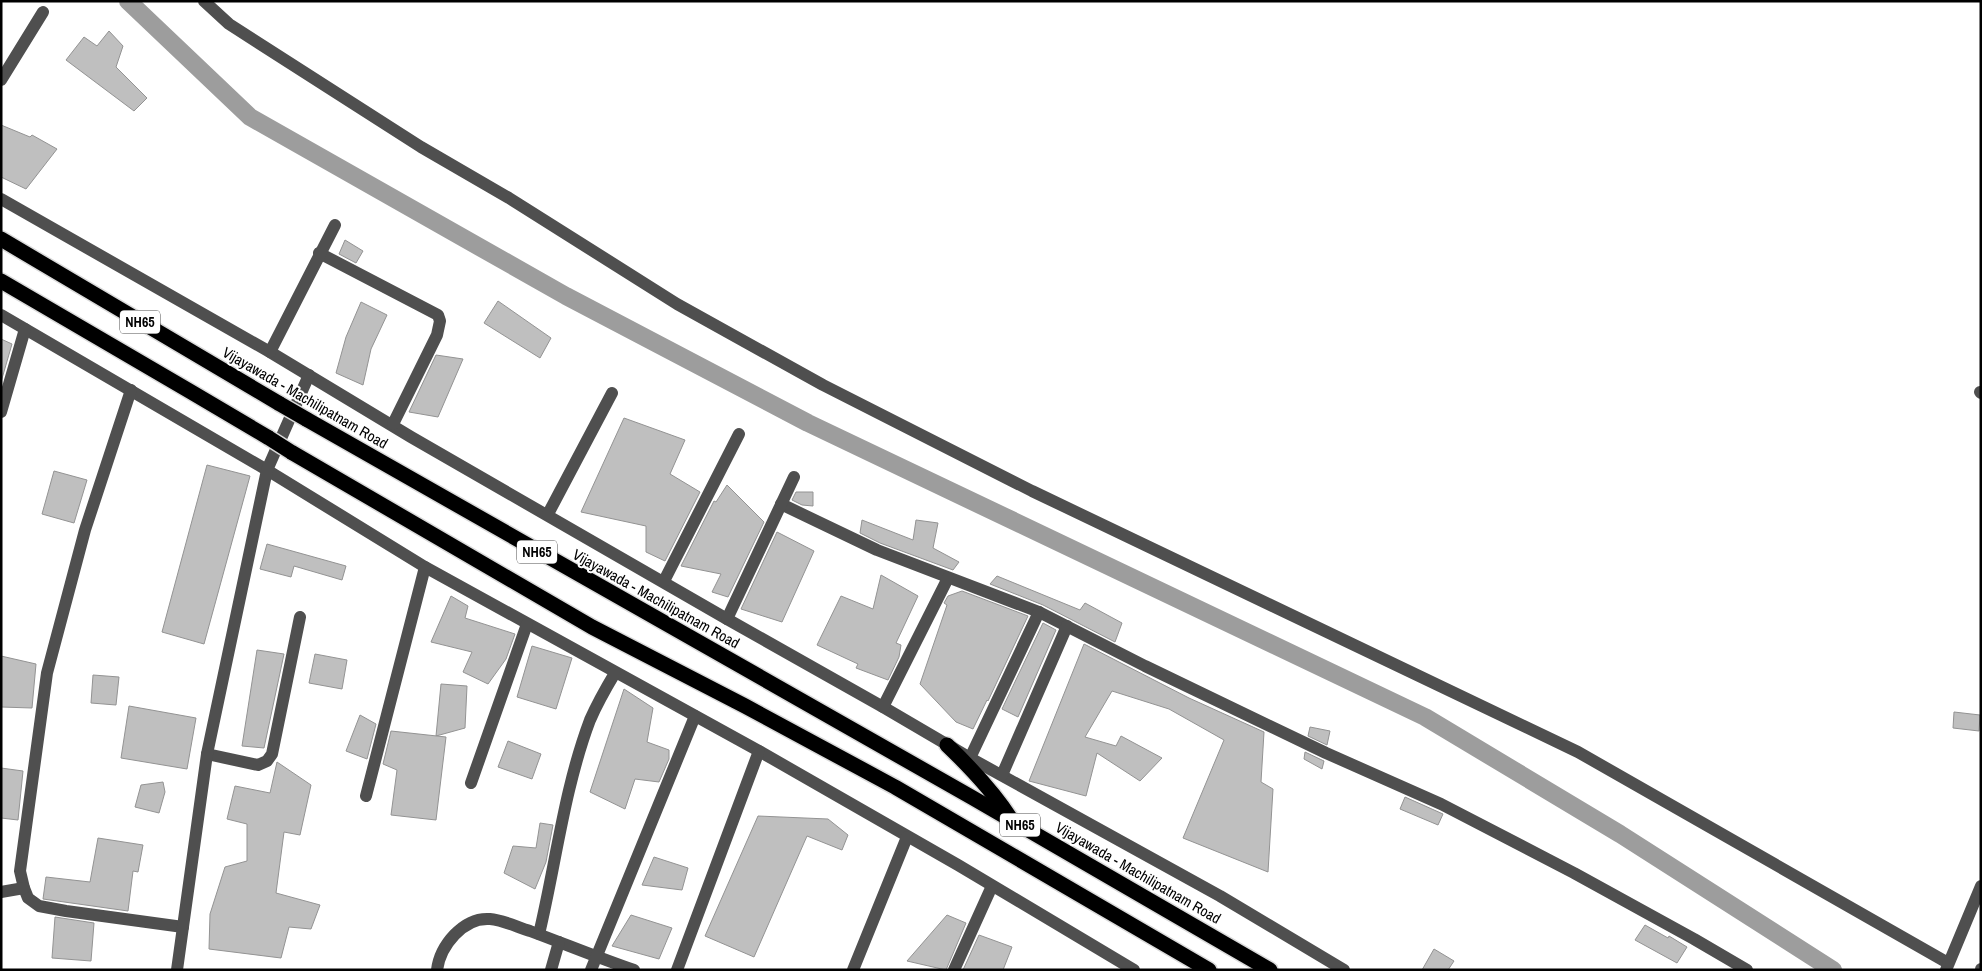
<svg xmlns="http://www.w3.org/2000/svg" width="1982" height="971" font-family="'Archivo Narrow',sans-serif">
<rect width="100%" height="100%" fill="#fff"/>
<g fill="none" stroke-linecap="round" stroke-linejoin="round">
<polyline stroke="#9d9d9d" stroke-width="18" points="128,1 250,117 566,296 808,423 1425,717 1620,834 1833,970"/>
</g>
<g fill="#bfbfbf" stroke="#939393">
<polygon points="109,31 123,46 116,67 147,98 134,111 66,60 84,37 97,46"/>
<polygon points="1,125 30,137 32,135 57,149 26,189 1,177"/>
<polygon points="345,240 363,251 356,263 339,254"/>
<polygon points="498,301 551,338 540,358 484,323"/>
<polygon points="361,302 387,315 371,349 363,385 336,373 346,337"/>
<polygon points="1,339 12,344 1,382"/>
<polygon points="436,355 463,359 438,417 409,412"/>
<polygon points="624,418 685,440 670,474 700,492 665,561 646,552 646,526 581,512"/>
<polygon points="207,465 250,476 204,644 162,632"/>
<polygon points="54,471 87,480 74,523 42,514"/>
<polygon points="727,485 764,522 728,597 712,592 721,574 681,566 714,501 716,502"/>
<polygon points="796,492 813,492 813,506 802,505 792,500"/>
<polygon points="862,520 913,540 916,520 938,523 933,548 959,562 953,570 880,543 860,533"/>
<polygon points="777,532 814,551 782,622 741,609"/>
<polygon points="267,544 346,566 342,580 294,566 291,577 260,569"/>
<polygon points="881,575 918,596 896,643 901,645 899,657 888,680 856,668 858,664 817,645 841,596 873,609"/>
<polygon points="997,576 1080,610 1085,603 1122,623 1115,642 1043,605 990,584"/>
<polygon points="962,591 1028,616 988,701 987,700 973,729 956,722 920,684 947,605 944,603 948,596"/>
<polygon points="451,596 468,606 465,618 515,634 506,659 488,684 463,672 472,652 431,642"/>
<polygon points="1043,623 1056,630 1018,717 1002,709"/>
<polygon points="1084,644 1189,698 1264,732 1261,782 1273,789 1268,872 1183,838 1224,740 1169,709 1112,691 1085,737 1116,746 1121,736 1162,758 1140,781 1097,753 1086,796 1029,781"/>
<polygon points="532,646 572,658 556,709 517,697"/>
<polygon points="257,650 284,654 264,748 242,746"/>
<polygon points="315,654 347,660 342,689 309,683"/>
<polygon points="1,656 36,664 32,708 1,707"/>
<polygon points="93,675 119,677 116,705 91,703"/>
<polygon points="441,684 467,686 465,728 436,736"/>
<polygon points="624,689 653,708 647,742 669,750 669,759 659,782 635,779 625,809 590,792"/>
<polygon points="129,706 196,718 187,769 121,758"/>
<polygon points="1954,712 1980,715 1979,731 1953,728"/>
<polygon points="360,715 376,724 367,759 346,751"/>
<polygon points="1310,727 1330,731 1327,745 1308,736"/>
<polygon points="391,731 446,737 436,820 391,815 397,770 383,764"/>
<polygon points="508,741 541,754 532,779 498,767"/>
<polygon points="1305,752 1324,761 1322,769 1304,759"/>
<polygon points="277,762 311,785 300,835 284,832 276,893 320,905 311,929 289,927 281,958 209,949 210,914 225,867 247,861 247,824 227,819 235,786 270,793"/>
<polygon points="1,768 23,771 18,820 1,818"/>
<polygon points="163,782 165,792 159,813 135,807 141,785"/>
<polygon points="1405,797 1443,814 1438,825 1400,809"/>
<polygon points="758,816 828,819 848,835 842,850 807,836 754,957 705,936"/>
<polygon points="540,823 553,825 546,862 535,889 504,873 513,846 536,848"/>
<polygon points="98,838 143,845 138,872 133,871 128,911 43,899 46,877 90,882"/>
<polygon points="654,857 688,868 682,890 642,885"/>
<polygon points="631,915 672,928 659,959 612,946"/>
<polygon points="947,915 966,923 946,970 907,961"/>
<polygon points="55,917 94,923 91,961 52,958"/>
<polygon points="1645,925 1668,938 1669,936 1687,947 1677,963 1635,940"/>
<polygon points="979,935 1012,947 1003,970 963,970"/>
<polygon points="1434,949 1454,961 1448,970 1422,970"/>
</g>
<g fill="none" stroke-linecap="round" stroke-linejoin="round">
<g stroke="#dbdbdb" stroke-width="18">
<g id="highway">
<polyline points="1,239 280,404"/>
<path d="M1,281C90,333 180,385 269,438"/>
<polyline points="306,419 973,798 1270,970"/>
<polyline points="291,452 592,627 745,706 895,787 1209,970"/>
<path d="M947,745C971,768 993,791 1011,819"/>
</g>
</g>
<g stroke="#4f4f4f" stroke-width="12">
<polyline points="204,1 229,24 421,147 509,198 677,304 823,385 1032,491 1578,752 1948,963"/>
<polyline points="1,80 43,12"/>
<polyline points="1,199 270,352 411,437 727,619 883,707 970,758 1220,896 1344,970"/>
<polyline points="319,253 438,315 440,321 437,335 393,424"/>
<polyline points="1,315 267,470 425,567 759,751 958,865 1134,970"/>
<polyline points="270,352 335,225"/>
<polyline points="131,390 85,530 47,673 20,871 24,888 28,898 39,906 66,911 183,927"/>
<polyline points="1980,392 1981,393"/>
<polyline points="1,412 25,329"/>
<polyline points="781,504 877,550 1039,612 1145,666 1326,753 1441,804 1574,873 1694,939 1747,970"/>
<polyline points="548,514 612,393"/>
<polyline points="664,581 739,434"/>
<polyline points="727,619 794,477"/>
<polyline points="883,707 948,578"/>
<polyline points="207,754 258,765 267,761 272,754 300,617"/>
<polyline points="970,758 1039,612"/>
<polyline points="1002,775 1067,626"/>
<polyline points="471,783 527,624"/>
<polyline points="366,796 425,567"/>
<polyline points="1,892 24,888"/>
<path d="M539,934C556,863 564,789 590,720C597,704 606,688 615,673"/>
<polyline points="177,970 207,754 267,470 309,375"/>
<path d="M437,970C440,946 463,917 490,919C503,920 517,927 530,931C565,944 599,958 634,970"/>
<polyline points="551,970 559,942"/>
<polyline points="591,970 695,716"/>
<polyline points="677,970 759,751"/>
<polyline points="853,970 907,837"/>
<polyline points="954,970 992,886"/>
<polyline points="1946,970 1981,886"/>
<polyline points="1981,970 1981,969"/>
</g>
<use href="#highway" stroke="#000" stroke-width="15"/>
<g stroke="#dbdbdb" stroke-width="18" stroke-linecap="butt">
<g id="highway-bridge">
<polyline points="280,404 306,419"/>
<polyline points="269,438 291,452"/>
</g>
</g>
<use href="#highway-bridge" stroke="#000" stroke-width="15"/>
</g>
<g text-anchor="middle" stroke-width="4" stroke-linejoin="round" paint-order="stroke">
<g fill="#fff" stroke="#4c4c4c" stroke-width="1">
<rect x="120" y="310.5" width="40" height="23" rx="4"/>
<rect x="517" y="540.5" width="40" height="23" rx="4"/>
<rect x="1000" y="813.5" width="40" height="23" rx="4"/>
</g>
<g font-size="14" font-weight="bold" fill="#000">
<text x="140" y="327">NH65</text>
<text x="537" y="557">NH65</text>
<text x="1020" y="830">NH65</text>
</g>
<g font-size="15" fill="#000" stroke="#fff">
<text transform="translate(305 398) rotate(30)" y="5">Vijayawada - Machilipatnam Road</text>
<text transform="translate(656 599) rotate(29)" y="5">Vijayawada - Machilipatnam Road</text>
<text transform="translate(1138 873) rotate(30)" y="5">Vijayawada - Machilipatnam Road</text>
</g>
</g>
<rect width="1982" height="971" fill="none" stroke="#000000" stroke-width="5"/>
</svg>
